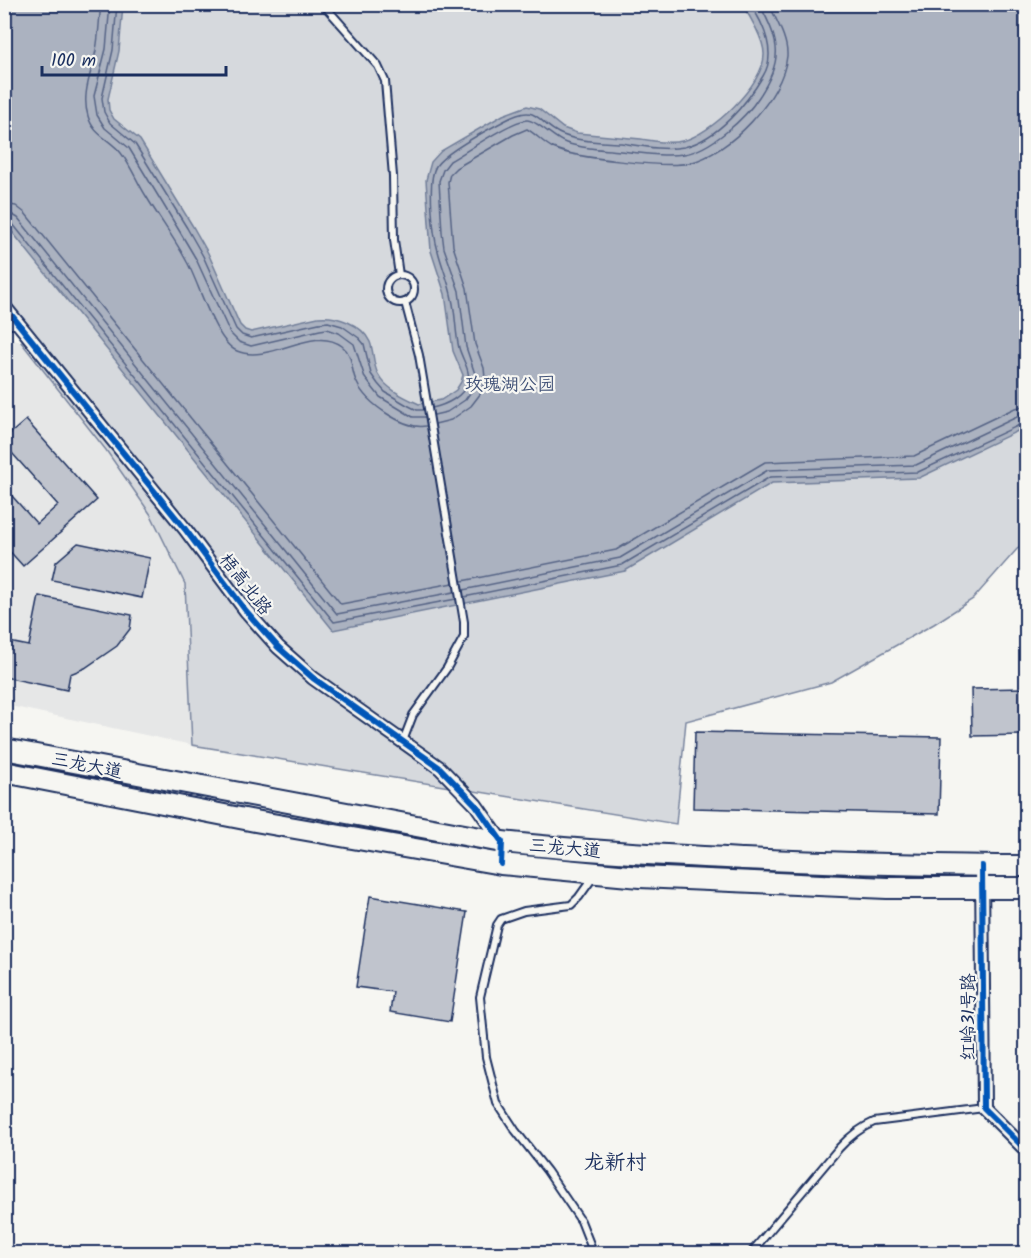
<svg xmlns="http://www.w3.org/2000/svg" width="1031" height="1258" font-family="Kalam,'LXGW WenKai TC',sans-serif">
<rect width="100%" height="100%" fill="#f6f6f2"/>
<filter id="ink" filterUnits="userSpaceOnUse"><feTurbulence type="fractalNoise" baseFrequency=".0167" numOctaves="2"/><feDisplacementMap in="SourceGraphic" scale="12" xChannelSelector="R" yChannelSelector="G"/><feConvolveMatrix kernelMatrix="1 2 1 2 8 2 1 2 1" color-interpolation-filters="sRGB"/></filter>
<g filter="url(#ink)">
<polygon fill="#e6e7e7" points="4,335 21,342 106,450 151,515 185,584 192,745 5,705"/>
<polygon fill="#d6d9dd" stroke="#78849e" stroke-width="1.5" points="4,5 1026,5 1026,539 973,599 934,624 831,682 686,721 676,824 192,745 185,584 151,515 106,450 21,342 32,331 5,298"/>
<path fill="#abb2c0" stroke="#717e99" stroke-width="1.5" d="M4,5H123L119,51L108,99L109,110L114,119L140,140L192,225L208,253L240,325L245,330L251,332L318,317C336,315 362,324 370,342C374,352 373,365 378,374C386,389 404,397 419,404L441,400L456,390L461,382L463,375L453,351L445,294L431,251L426,180L431,162L441,151L503,115L527,106L539,109L563,128L577,133C598,135 620,137 641,139C655,141 669,144 682,141C710,135 765,84 764,54C764,40 750,16 742,5H1026V427L919,478L772,483L625,571L333,630L5,223Z"/>
<g fill="none" stroke-linecap="round" stroke-linejoin="round">
<g stroke="#556385" stroke-width="1.5">
<path d="M101,4C99,19 99,35 96,50C92,72 81,94 88,116C93,135 110,139 121,153C131,166 137,182 146,196C159,218 175,239 187,262C199,283 215,342 237,351C270,365 313,324 342,346C354,355 350,370 357,383C366,403 404,430 426,426"/>
<polyline points="110,4 106,49 94,96 97,115 105,128 129,148 180,232 196,259 230,333 239,342 251,346 320,330 327,329 339,333 354,344 365,378 380,397 413,417 425,417"/>
<polyline points="117,4 113,50 102,98 104,112 110,123 135,144 187,228 203,256 236,329 242,335 251,338 319,323 328,322 342,326 359,338 364,344 371,374 378,384 385,392 407,405 417,410 424,410"/>
<polyline points="4,204 16,206 25,213 341,604 453,583"/>
<polyline points="4,213 11,214 18,218 337,614 454,592"/>
<polyline points="4,220 12,223 334,622 456,599"/>
<path d="M432,408C446,405 463,397 468,382C471,371 462,359 459,348C455,332 456,315 452,299C449,282 442,267 438,251C433,234 427,180 436,166C446,151 487,130 504,121C541,101 535,124 563,135C581,142 602,142 621,143C641,146 664,151 684,147C718,139 747,103 763,76C777,54 764,24 750,4"/>
<path d="M434,415L447,412L465,400L473,389L476,377L466,347L459,291L444,248L442,232L439,181L443,170L450,161C466,152 512,120 527,120C537,120 554,139 566,143C583,149 602,149 620,151C641,153 663,157 684,154C710,150 745,119 759,97C783,61 781,42 759,4"/>
<path d="M435,424L451,420L471,406L481,393L485,378L484,368L475,344L467,288L453,246L448,182L450,174L456,168L513,135L527,129C536,134 543,143 553,148C573,158 666,168 689,163C729,154 783,98 787,56C788,39 776,20 769,4"/>
<polyline points="462,581 616,550 765,462 914,456 1015,408 1026,406"/>
<polyline points="463,590 620,558 768,470 916,465 1019,416 1026,415"/>
<polyline points="464,597 622,565 770,477 918,472 1026,422"/>
</g>
</g>
<g fill="#c0c4cd" stroke="#1b2f5e" stroke-width="1.5">
<polygon points="26,420 97,500 23,566 4,545 4,487 37,524 58,505 4,444 4,439"/>
<polygon points="78,543 150,558 142,598 52,580 56,562"/>
<polygon points="39,596 132,615 130,629 117,646 85,668 70,674 67,690 4,677 4,641 29,646"/>
<polygon points="1026,688 1026,735 972,736 971,689"/>
<polygon points="695,732 941,737 939,814 693,808"/>
<polygon points="370,896 467,912 450,1022 390,1012 393,992 356,987"/>
</g>
<g fill="none" stroke-linecap="round" stroke-linejoin="round">
<g stroke="#1b2f5e" stroke-width="10">
<g id="lane">
<polyline points="323,4 378,66 385,81 393,176 394,240 399,275"/>
<circle cx="400" cy="289" r="14"/>
<polyline points="4,325 19,325"/>
<polyline points="403,741 413,715 447,668 464,637 464,622 419,355 405,302"/>
<polyline points="594,876 579,897 571,905 524,911 501,919 497,925 480,997 486,1057 498,1104 515,1130 547,1171 581,1221 594,1254"/>
<path d="M750,1254L839,1148C850,1136 860,1128 874,1122L984,1108"/>
</g>
</g>
<g stroke="#1b2f5e" stroke-width="16">
<g id="street">
<polyline points="4,306 185,529 246,611 278,647 313,678 440,768 476,805 502,842 501,864"/>
<polyline points="982,866 984,1108 1026,1150"/>
</g>
</g>
<g stroke="#1b2f5e" stroke-width="24">
<g id="primary">
<path d="M4,749L502,842C582,851 663,855 743,859C838,863 932,866 1026,866"/>
<polyline points="4,772 255,821 501,864 640,877 887,888 1026,888"/>
</g>
</g>
<use href="#lane" stroke="#f6f6f2" stroke-width="6"/>
<use href="#street" stroke="#f6f6f2" stroke-width="12"/>
<use href="#primary" stroke="#f6f6f2" stroke-width="20"/>
<g stroke="#f6f6f2" stroke-width="10">
<g id="cycleway">
<polyline points="4,306 185,529 246,611 278,647 313,678 440,768 476,805 502,842 501,864"/>
<polyline points="982,866 984,1108 1026,1150"/>
</g>
</g>
<use href="#cycleway" stroke="#0057b8" stroke-width="6"/>
</g>
</g>
<g text-anchor="middle" stroke-width="4.5" stroke-linejoin="round" paint-order="stroke">
<g font-size="18" fill="#405177" stroke="#f6f6f2">
<text x="510" y="390">玫瑰湖公园</text>
</g>
<g font-size="18" fill="#1b2f5e" stroke="#f6f6f2">
<text transform="translate(246 584) rotate(52)" y="6">梧高北路</text>
<text transform="translate(87 765) rotate(11)" y="6">三龙大道</text>
<text transform="translate(565 848) rotate(5)" y="6">三龙大道</text>
<text transform="translate(968 1017) rotate(-90)" y="6">红岭31号路</text>
</g>
<g font-size="21" fill="#1b2f5e" stroke="#f6f6f2">
<text x="615" y="1169">龙新村</text>
</g>
</g>
<rect width="1031" height="1258" fill="none" stroke="#f6f6f2" stroke-width="24"/>
<rect x="12" y="12" width="1007" height="1234" fill="none" stroke="#1b2f5e" stroke-width="2" filter="url(#ink)"/>
<path d="M42 66v9h184v-9" fill="none" stroke="#1b2f5e" stroke-width="3"/>
<text x="51" y="66" font-size="18" fill="#1b2f5e" stroke="#f6f6f2" stroke-width="4.5" paint-order="stroke">100 m</text>
</svg>
